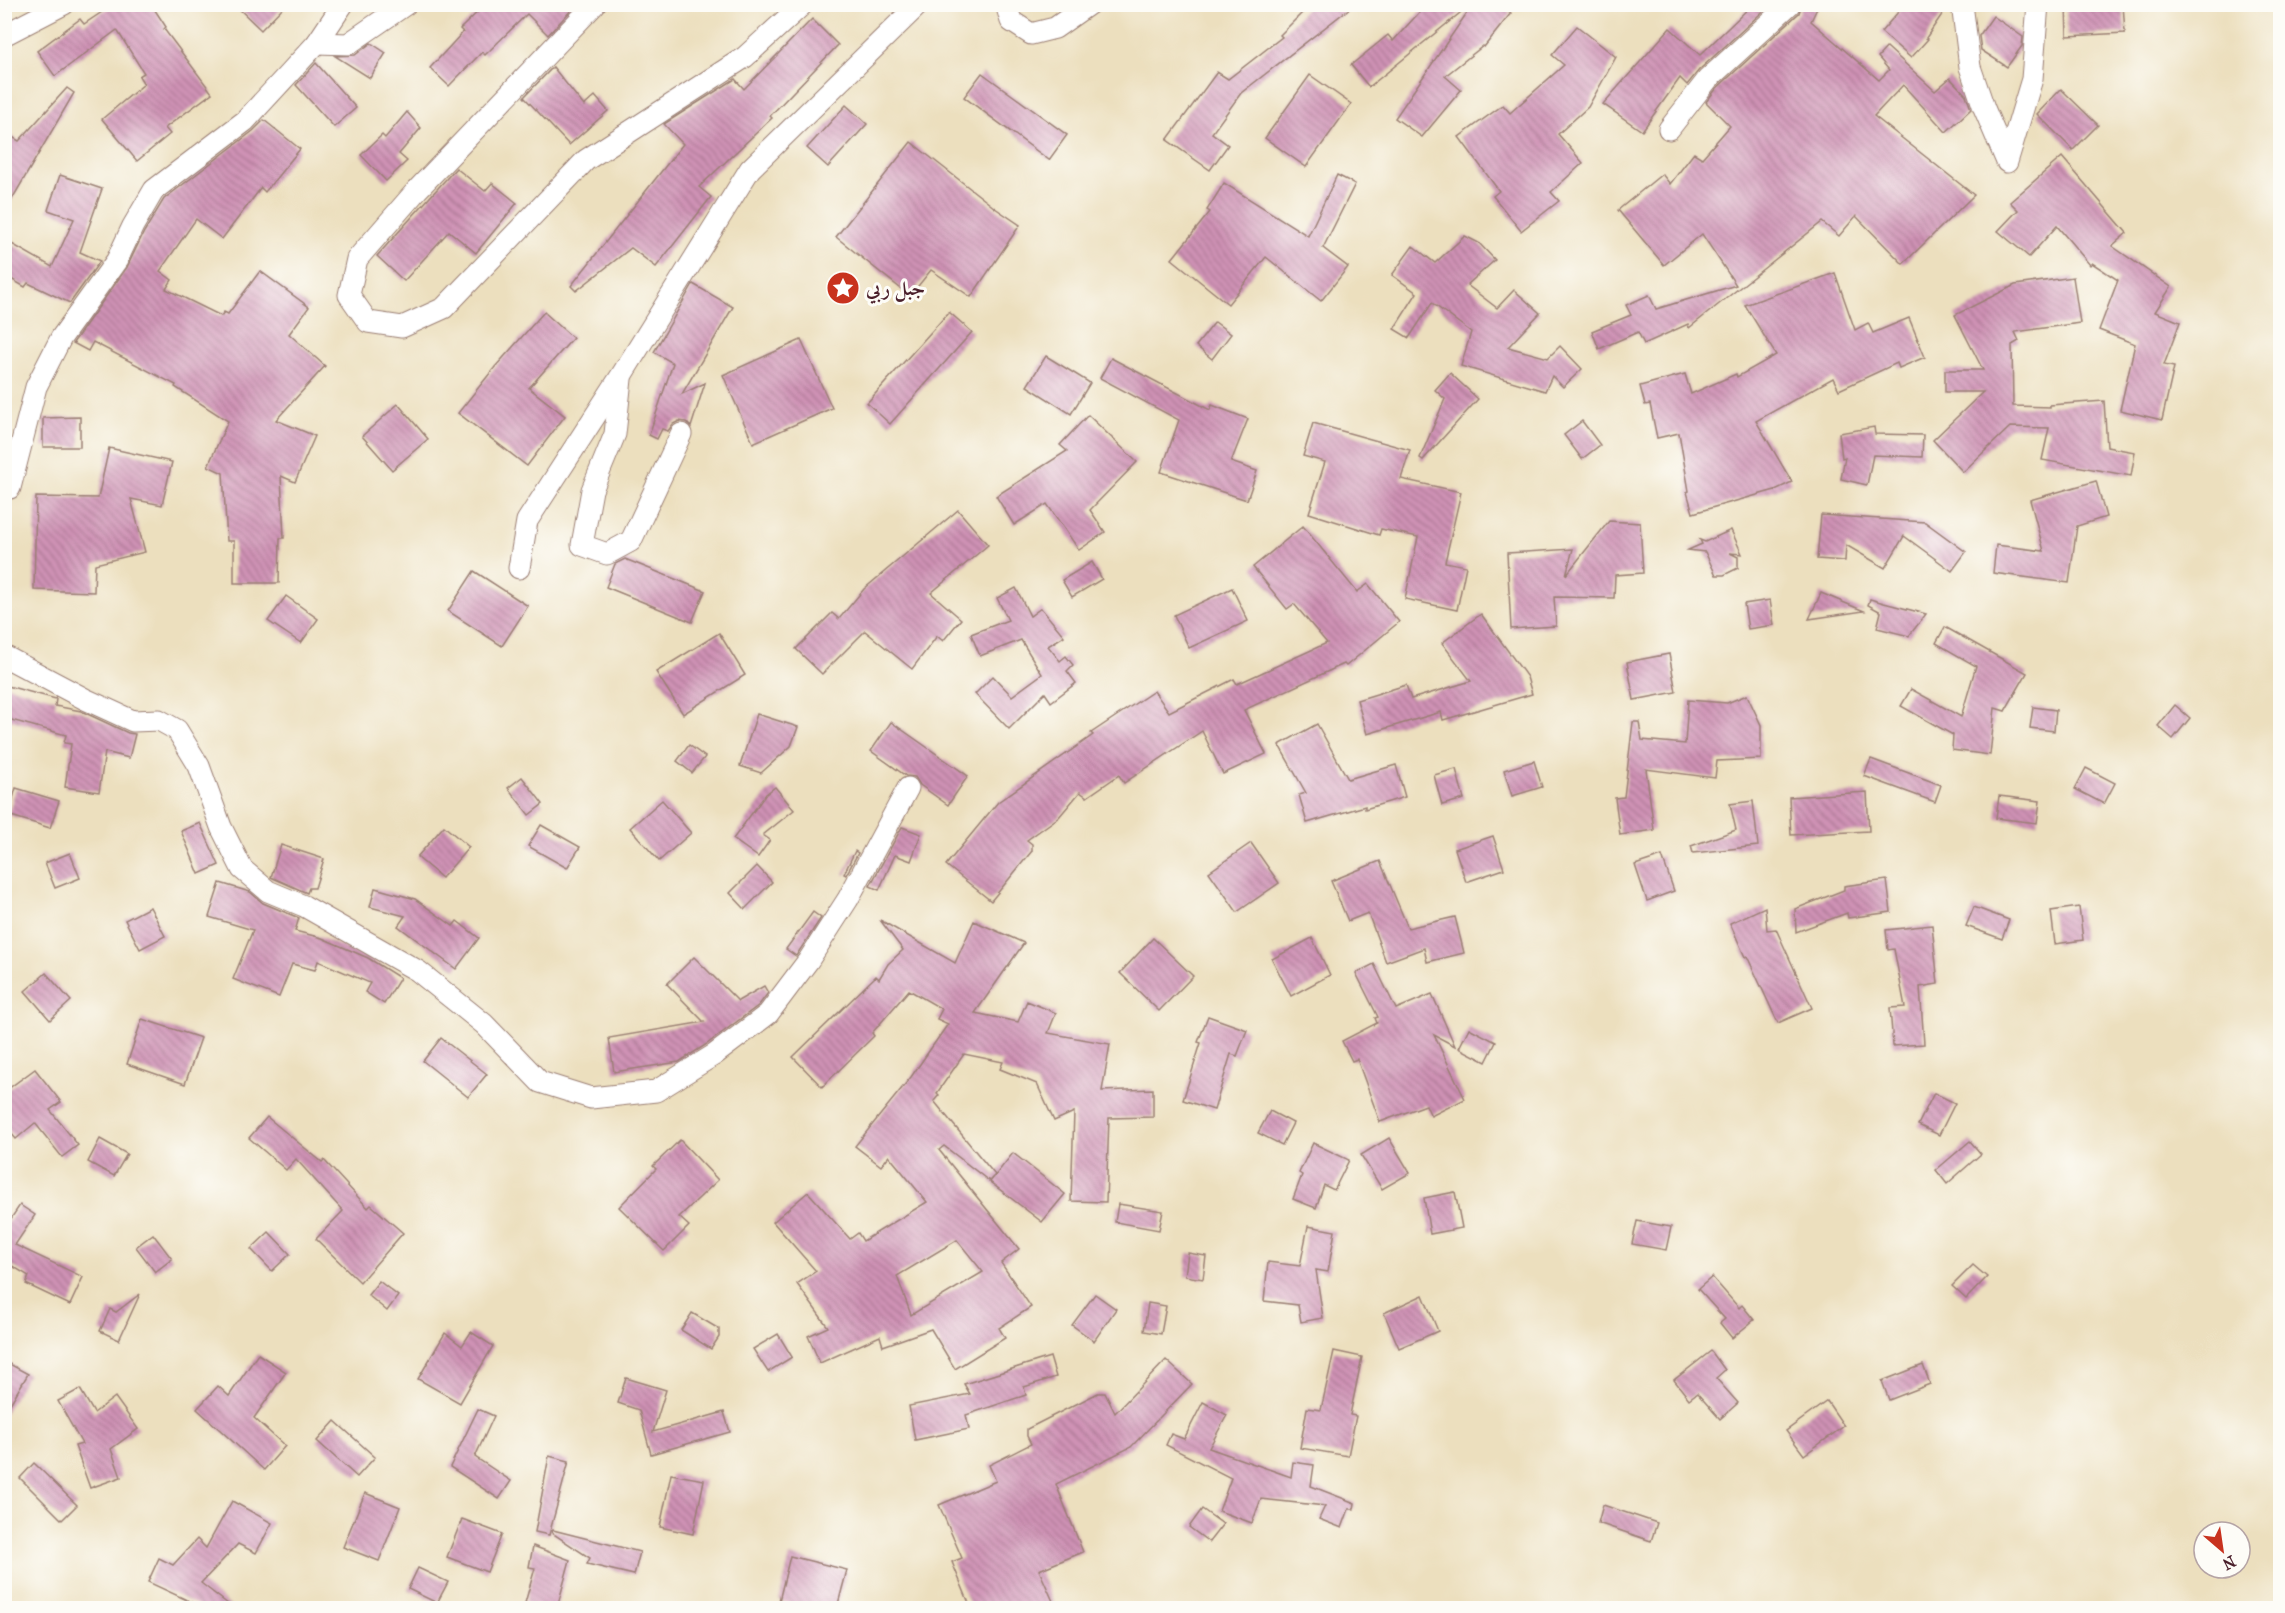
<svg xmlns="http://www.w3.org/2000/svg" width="2285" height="1613" font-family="'IM FELL French Canon',Amiri,serif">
<defs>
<pattern id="building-back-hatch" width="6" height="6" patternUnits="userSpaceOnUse" patternTransform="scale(1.5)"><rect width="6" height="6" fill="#cf92b5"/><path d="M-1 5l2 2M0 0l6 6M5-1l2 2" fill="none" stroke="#aa7793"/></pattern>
</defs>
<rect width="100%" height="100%" fill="#fdfcf7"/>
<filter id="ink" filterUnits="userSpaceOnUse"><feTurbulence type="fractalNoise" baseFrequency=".0167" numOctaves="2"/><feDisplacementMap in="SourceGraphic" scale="12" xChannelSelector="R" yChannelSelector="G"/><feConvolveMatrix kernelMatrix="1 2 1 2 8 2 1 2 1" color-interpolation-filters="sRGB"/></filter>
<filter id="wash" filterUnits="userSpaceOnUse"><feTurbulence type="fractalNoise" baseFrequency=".008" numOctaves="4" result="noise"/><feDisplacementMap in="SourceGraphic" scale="24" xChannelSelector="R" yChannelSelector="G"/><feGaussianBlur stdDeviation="1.35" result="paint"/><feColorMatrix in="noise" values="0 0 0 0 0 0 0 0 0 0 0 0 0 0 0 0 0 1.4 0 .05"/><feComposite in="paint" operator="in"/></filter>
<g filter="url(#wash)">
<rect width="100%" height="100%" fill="#ecdfbe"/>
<g id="blocks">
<g fill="url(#building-back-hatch)" fill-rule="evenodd">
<polygon points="114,4 151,4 166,27 164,29 212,93 165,128 170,134 137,161 102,119 144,84 139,76 144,73 117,30 55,76 37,51 80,19 84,24"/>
<polygon points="234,4 286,4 261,30"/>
<polygon points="486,4 577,4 548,35 527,14 485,55 482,52 449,86 430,68 463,32 460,29"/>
<polygon points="1311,4 1355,4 1241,93 1212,133 1228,145 1210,170 1167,140 1217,72 1228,79 1282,37 1280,35"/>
<polygon points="1427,4 1471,4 1369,87 1351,65 1388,35 1393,41"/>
<polygon points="1473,4 1501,4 1511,13 1484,47 1483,46 1445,76 1461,90 1422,137 1395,118"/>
<polygon points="1753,4 1771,4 1699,70 1687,85 1680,78 1642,131 1603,104 1670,28 1700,55"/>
<polygon points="1802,4 1819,4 1811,21 1879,80 1889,70 1878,57 1887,47 1935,91 1950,78 1966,95 1971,109 1946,132 1903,85 1874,116 1974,195 1903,264 1856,216 1839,236 1822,222 1689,328 1688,324 1644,344 1638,332 1599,349 1592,331 1631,315 1626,305 1649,295 1656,309 1736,285 1702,234 1664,265 1618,210 1662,174 1670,184 1694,153 1702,158 1730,126 1706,102 1717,88 1799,13"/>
<polygon points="1905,4 1949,4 1926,38 1928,39 1911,58 1881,32"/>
<polygon points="2066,4 2123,4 2125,33 2067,36"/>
<polygon points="1993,16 2023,37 2022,46 2007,67 1981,50 1979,36"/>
<polygon points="812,19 838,45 770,116 772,118 699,187 711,197 656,267 631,248 576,291 571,286 683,144 664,124 735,79 744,89"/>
<polygon points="1577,26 1616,57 1588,107 1558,134 1583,163 1551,192 1559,201 1521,231 1493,196 1499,191 1459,137 1503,105 1510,113 1564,65 1552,55"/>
<polygon points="371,43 386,53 370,78 335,56 355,55"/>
<polygon points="316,63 356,108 334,127 296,85"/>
<polygon points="553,67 584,106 595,96 608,111 569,145 524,97"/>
<polygon points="982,73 1067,135 1049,160 964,97"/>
<polygon points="1310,75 1351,104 1306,167 1265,138"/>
<polygon points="67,88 74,93 4,213 4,132 19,141"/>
<polygon points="2061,89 2098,125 2073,150 2037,114"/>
<polygon points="846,105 867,124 828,167 807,148"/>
<polygon points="407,112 421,128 399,154 407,161 386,181 361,155 382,135 385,138"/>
<polygon points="264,120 300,149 265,192 261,188 222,239 196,219 160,271 172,280 166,289 221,316 224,312 228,314 260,271 309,307 289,334 325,366 276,420 315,436 295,482 281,476 284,538 280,538 279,583 234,583 234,541 227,541 223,473 208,466 228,421 175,387 176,385 93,342 88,351 73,343 127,267 144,232 164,199 253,131"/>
<polygon points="911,142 995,208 1020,225 971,297 931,270 910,296 836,237"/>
<polygon points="2062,157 2127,233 2112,246 2171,287 2155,312 2180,322 2164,365 2174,367 2162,420 2120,410 2135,344 2099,330 2118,280 2092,263 2090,265 2057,226 2029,257 1998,231 2018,210 2010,202"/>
<polygon points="456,168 485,191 492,183 517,203 476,253 449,231 404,281 377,256"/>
<polygon points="60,175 102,189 80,252 100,261 70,303 28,283 25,287 4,275 4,257 12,244 52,267 74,219 48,210"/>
<polygon points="1337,175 1355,184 1323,248 1348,267 1321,301 1266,257 1228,304 1172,259 1210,212 1207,210 1224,183 1308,236"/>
<polygon points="1465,236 1479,243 1495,260 1467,285 1497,308 1514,290 1540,313 1508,347 1548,358 1560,346 1582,369 1563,387 1552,376 1545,391 1461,366 1471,332 1432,303 1409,338 1394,329 1417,293 1392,275 1413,246 1435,263"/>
<polygon points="1835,273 1855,330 1868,323 1873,333 1909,318 1925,357 1899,368 1897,363 1839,390 1833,378 1756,421 1792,482 1775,490 1693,513 1687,492 1689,491 1679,433 1657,438 1650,404 1645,405 1640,386 1685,374 1691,394 1736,374 1737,377 1776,355 1745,305"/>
<polygon points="2073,277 2080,323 2015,332 2019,341 2012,345 2013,406 2050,407 2050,405 2104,401 2107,447 2135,452 2131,476 2042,460 2049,428 2010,427 1963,472 1933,440 1983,392 1945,392 1945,370 1983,370 1955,315 2015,285"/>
<polygon points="693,284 733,307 682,394 705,383 691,427 686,422 679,421 673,424 668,431 662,429 657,439 649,435 673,363 654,352"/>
<polygon points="544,312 573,338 529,388 565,416 527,466 458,413 495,367"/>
<polygon points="949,312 972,332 890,424 867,403"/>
<polygon points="1215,322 1231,334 1212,359 1196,346"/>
<polygon points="801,340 832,408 753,443 723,375"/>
<polygon points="1046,356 1090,383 1071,414 1027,386"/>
<polygon points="1111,358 1210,410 1212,405 1248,419 1231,462 1257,471 1247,500 1161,472 1179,420 1100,378"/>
<polygon points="1450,373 1478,399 1423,460 1420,458 1445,399 1435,390"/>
<polygon points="398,404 428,439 392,470 362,436"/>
<polygon points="1088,415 1137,462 1090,510 1105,532 1079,550 1047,504 1014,525 996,496 1067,451 1060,445"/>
<polygon points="80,417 80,447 43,447 43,418"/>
<polygon points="1582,421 1600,445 1582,459 1564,435"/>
<polygon points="1313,423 1410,450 1401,479 1461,492 1445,562 1466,566 1457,610 1405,599 1418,537 1381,529 1379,535 1309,513 1325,462 1303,456"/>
<polygon points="1874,427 1875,434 1923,435 1922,457 1873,455 1867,485 1841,479 1845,457 1842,458 1839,433"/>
<polygon points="109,448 172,462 162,505 131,499 145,552 95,564 94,592 34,590 36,497 98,498"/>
<polygon points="2096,481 2106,517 2077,526 2069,583 1993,573 1996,545 2044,551 2030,500"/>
<polygon points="958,510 988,545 931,593 961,619 943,641 937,636 912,669 865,631 822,674 796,649 832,613 839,619 864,589"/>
<polygon points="1821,515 1925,522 1966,552 1952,571 1904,536 1885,568 1846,545 1845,561 1817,559"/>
<polygon points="1609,521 1640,523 1643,573 1615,575 1614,598 1554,597 1556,626 1511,629 1507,553 1573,549 1566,575"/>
<polygon points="1303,526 1357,592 1368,584 1399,622 1346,666 1344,664 1244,710 1266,754 1223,774 1202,731 1124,783 1119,775 1087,797 1080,792 1059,817 1027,840 1032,844 1032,851 991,901 946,865 998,802 1093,735 1091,733 1154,691 1169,712 1234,679 1237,684 1327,643 1294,604 1287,609 1253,567"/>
<polygon points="1731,530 1742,554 1730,553 1738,557 1738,568 1724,575 1716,575 1705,552 1688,550 1702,544 1700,540 1705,542"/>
<polygon points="625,559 705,591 692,622 606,587 615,564"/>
<polygon points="1092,562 1102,579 1072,597 1062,580"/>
<polygon points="474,571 528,606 502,646 448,611"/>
<polygon points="1016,588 1030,616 1041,608 1064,636 1048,646 1060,661 1066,656 1073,665 1067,671 1076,683 1051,702 1045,693 1009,729 975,694 993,676 1012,696 1042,674 1021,640 980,656 971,634 1008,620 997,598"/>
<polygon points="1232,588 1248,621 1189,648 1174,615"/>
<polygon points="1821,593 1864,611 1809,619"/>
<polygon points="286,596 318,619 301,643 268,621"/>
<polygon points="1870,599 1884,603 1926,614 1909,636 1877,628 1881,612 1868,605"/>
<polygon points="1770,600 1774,625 1748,629 1744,604"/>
<polygon points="1481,614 1527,677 1532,694 1443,720 1441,712 1367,734 1357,700 1406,685 1411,699 1471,681 1442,643"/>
<polygon points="1945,627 2027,673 2005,711 1995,708 1990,755 1952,750 1953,735 1901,706 1911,689 1961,717 1976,666 1936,643"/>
<polygon points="719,633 745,675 683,714 656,672"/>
<polygon points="1669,654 1676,692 1634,700 1627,662"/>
<polygon points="4,685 56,699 55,706 81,711 128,733 135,734 129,758 105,752 99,792 65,787 71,744 64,743 66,735 4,718"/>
<polygon points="1747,695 1761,725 1761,759 1717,761 1715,778 1646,769 1654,830 1620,835 1615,798 1624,797 1633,722 1639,722 1642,740 1685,744 1688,700 1727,703"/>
<polygon points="2175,705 2190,718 2173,739 2158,726"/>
<polygon points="2033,707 2056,710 2054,731 2030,728"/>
<polygon points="757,714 798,727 791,746 761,773 740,766"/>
<polygon points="891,722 968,776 948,805 920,785 915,777 906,776 871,751"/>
<polygon points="1317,724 1348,779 1396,765 1405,797 1365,809 1365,806 1307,823 1299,795 1306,793 1279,745"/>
<polygon points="689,745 705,757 692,773 677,761"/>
<polygon points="1871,759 1941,785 1935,802 1864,776"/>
<polygon points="1534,761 1542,787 1512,796 1504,770"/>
<polygon points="2086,768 2115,783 2104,804 2075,789"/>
<polygon points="1456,769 1464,799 1442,805 1434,775"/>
<polygon points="522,777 543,804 529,815 508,788"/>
<polygon points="775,787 794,810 763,835 770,840 758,857 733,839 766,794"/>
<polygon points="16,788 59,801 50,828 8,815"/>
<polygon points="1867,792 1869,831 1791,835 1789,797"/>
<polygon points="1999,796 2040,801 2037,823 1996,818"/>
<polygon points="662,800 691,833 659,861 630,828"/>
<polygon points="1753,801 1758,846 1693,853 1691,846 1736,830 1730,804"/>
<polygon points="200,823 219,865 199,874 181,831"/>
<polygon points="541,825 580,847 567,868 528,846"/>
<polygon points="444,826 469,847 442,878 417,857"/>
<polygon points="902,827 921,834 911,861 895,855 879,890 870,886"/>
<polygon points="1493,836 1504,869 1466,882 1455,849"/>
<polygon points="1251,843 1279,883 1237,912 1209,872"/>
<polygon points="281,845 324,859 315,888 309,888 307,893 271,877"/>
<polygon points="855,851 858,853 846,875 844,874"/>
<polygon points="70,853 80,878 55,888 45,863"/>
<polygon points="1662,856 1674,891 1647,901 1635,865"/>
<polygon points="1380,861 1408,928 1455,917 1464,953 1427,962 1424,948 1386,962 1368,913 1348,921 1331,881"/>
<polygon points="757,866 772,882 745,909 730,893"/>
<polygon points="1887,880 1891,912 1848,918 1847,913 1796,932 1795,909 1844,890 1844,886"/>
<polygon points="220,883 250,892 263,903 299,918 295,931 322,938 368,958 400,978 384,1004 365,992 370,983 318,961 315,970 292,964 279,997 233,979 253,930 209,917"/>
<polygon points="375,888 415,899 453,926 457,921 479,938 456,969 398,926 405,916 370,907"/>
<polygon points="150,907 165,936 140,949 125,920"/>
<polygon points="1765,907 1767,930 1776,929 1812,1008 1778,1023 1747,956 1745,957 1730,923"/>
<polygon points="1974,907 2009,920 2002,939 1966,926"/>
<polygon points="2079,907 2083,940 2055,944 2051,911"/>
<polygon points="813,912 821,918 796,956 786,949"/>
<path d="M880,920L955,963L974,921L1024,943L975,1013L1018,1022L1027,1001L1056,1013L1048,1033L1110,1044L1102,1091L1153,1089V1117L1109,1118L1106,1202L1071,1201L1074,1112L1054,1121L1037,1084L1000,1069L1003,1062L964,1054L937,1093L939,1095L934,1101L995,1175L989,1181L944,1146L939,1150L1019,1249L1001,1263L1031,1307L999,1328L1005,1338L955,1369L931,1329L883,1346L880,1336L820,1363L808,1336L828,1327L797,1284L816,1271L773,1222L808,1192L850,1239L858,1233L863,1241L927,1202L889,1156L881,1166L855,1146L911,1077L948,1024L937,1019L942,1009L909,990L872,1033L874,1036L822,1087L793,1057L876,976L879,979L888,964L903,950ZM957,1240L983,1272L911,1315L897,1276Z"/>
<polygon points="1932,925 1938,984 1920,987 1924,1044 1893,1046 1890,1008 1905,1007 1894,949 1888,950 1886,930"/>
<polygon points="1153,938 1193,976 1159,1011 1120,973"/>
<polygon points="1312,938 1330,975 1291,996 1272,959"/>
<polygon points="694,957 738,1001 764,986 768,993 759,1005 707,1044 679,1062 614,1072 609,1038 704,1022 667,984"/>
<polygon points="1374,964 1396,1009 1432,994 1455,1046 1434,1035 1465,1099 1431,1116 1426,1105 1380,1122 1357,1059 1352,1061 1342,1041 1377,1023 1375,1018 1378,1017 1356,973"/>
<polygon points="46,973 71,1001 50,1020 25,991"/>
<polygon points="1208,1016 1247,1030 1237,1056 1231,1054 1214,1110 1183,1100 1201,1043 1198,1042"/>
<polygon points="142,1019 201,1038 185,1084 127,1064"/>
<polygon points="1469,1028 1496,1042 1486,1062 1459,1048"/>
<polygon points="441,1038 487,1074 468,1097 423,1061"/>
<polygon points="35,1069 61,1102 50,1110 78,1145 62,1157 35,1123 16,1139 4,1125 4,1092"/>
<polygon points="1934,1093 1955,1103 1939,1135 1918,1125"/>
<polygon points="1270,1111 1293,1123 1282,1145 1258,1133"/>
<polygon points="267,1117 322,1162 324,1160 368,1208 371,1205 403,1233 360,1282 316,1239 343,1211 296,1159 286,1170 249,1138"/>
<polygon points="1389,1138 1410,1173 1382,1189 1361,1155"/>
<polygon points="100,1139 127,1154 114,1176 88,1162"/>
<polygon points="680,1140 718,1180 679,1217 689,1226 664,1251 619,1207 656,1169 653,1166"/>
<polygon points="1970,1141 1981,1154 1947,1184 1936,1170"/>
<polygon points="1313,1143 1349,1160 1334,1190 1324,1185 1316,1208 1293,1199 1302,1175 1299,1173"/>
<polygon points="1013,1153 1065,1194 1042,1222 990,1182"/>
<polygon points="1455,1192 1462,1228 1430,1234 1424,1198"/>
<polygon points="1118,1204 1163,1211 1159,1230 1115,1222"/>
<polygon points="20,1205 35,1215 15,1245 83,1277 70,1305 26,1284 29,1276 4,1261 4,1229"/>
<polygon points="1637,1221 1671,1227 1666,1250 1632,1244"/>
<polygon points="1308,1226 1335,1231 1328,1272 1316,1270 1323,1318 1301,1322 1298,1305 1264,1301 1268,1262 1300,1266"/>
<polygon points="269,1232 290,1254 272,1271 251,1249"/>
<polygon points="153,1234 172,1259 155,1272 136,1247"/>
<polygon points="1188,1253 1206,1256 1203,1279 1185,1276"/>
<polygon points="1973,1265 1987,1277 1966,1299 1952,1286"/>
<polygon points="1712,1277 1739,1308 1742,1305 1754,1320 1732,1338 1720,1323 1725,1319 1698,1289"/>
<polygon points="379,1281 398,1296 387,1311 368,1295"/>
<polygon points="140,1294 119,1340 100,1331 110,1309 116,1312"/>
<polygon points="1095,1294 1116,1309 1094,1341 1072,1325"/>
<polygon points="1423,1295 1438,1331 1399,1348 1384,1313"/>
<polygon points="1148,1303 1166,1306 1161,1334 1144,1331"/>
<polygon points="692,1313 719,1329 719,1337 711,1349 681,1330"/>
<polygon points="471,1332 493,1346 460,1403 418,1379 445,1333 462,1346"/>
<polygon points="778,1334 792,1357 768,1372 753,1349"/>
<polygon points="1334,1351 1362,1357 1350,1415 1356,1416 1348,1456 1300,1448 1307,1408 1321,1410"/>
<polygon points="1711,1351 1725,1370 1716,1378 1738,1403 1720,1419 1697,1393 1689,1399 1674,1380"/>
<polygon points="258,1354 286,1372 254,1418 285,1446 264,1470 197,1409 218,1386 229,1396"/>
<polygon points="1050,1357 1056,1377 1024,1387 1026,1395 966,1415 969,1429 915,1440 909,1406 970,1394 964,1384"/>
<polygon points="1166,1360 1192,1384 1131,1447 1056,1484 1083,1552 1039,1570 1056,1608 971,1608 952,1562 962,1558 939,1505 996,1481 989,1465 1031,1444 1027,1436 1027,1429 1098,1393 1105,1393 1115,1413"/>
<polygon points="4,1361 28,1374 4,1414"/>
<polygon points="1923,1365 1930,1384 1889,1400 1882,1381"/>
<polygon points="626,1378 666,1390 653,1432 724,1412 730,1432 651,1454 639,1410 618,1403"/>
<polygon points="80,1389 94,1413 115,1397 138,1429 111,1449 121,1477 90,1488 75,1446 82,1444 58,1401"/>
<polygon points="1827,1401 1844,1426 1804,1455 1786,1431"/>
<polygon points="1203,1402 1227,1415 1209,1448 1291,1477 1293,1462 1314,1465 1311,1486 1355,1503 1354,1509 1349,1509 1342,1528 1319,1519 1325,1506 1261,1499 1252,1523 1219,1511 1231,1478 1166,1445 1171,1434 1184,1439"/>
<polygon points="478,1409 494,1416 475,1457 511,1481 499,1499 450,1467"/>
<polygon points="335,1421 375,1457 357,1477 317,1441"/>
<polygon points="549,1456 569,1461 549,1535 535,1532"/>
<polygon points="34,1463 77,1505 62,1520 20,1478"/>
<polygon points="671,1474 704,1480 693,1534 660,1527"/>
<polygon points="365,1493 400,1507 379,1561 343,1547"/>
<polygon points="232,1501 272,1523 256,1553 238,1544 201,1583 233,1608 204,1608 148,1582 159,1558 173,1565 197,1539 206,1548"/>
<polygon points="1603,1505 1657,1523 1651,1541 1598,1523"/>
<polygon points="1202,1509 1223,1524 1209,1542 1189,1527"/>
<polygon points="462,1519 502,1534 487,1572 447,1557"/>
<polygon points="553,1530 640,1552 634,1575 587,1564 590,1558 552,1533"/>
<polygon points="533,1546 570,1560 557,1608 545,1608 525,1603 535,1568 529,1567"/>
<polygon points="790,1556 847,1570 837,1608 809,1608 779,1601"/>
<polygon points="418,1568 448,1582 437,1603 408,1589"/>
</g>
</g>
</g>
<g filter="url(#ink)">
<use href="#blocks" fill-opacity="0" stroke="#9b7f74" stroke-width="1.5"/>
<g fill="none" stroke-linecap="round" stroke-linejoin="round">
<g stroke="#9b7f74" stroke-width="23">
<g id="minor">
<polyline points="595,4 417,190 357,259 349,295 368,322 402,327 444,308 586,160 745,57 803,4"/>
<polyline points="1006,4 1011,21 1031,34 1055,28 1089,4"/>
<polyline points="1962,4 1970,67 1984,108 2007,162 2032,79 2038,4"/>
<polyline points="4,35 64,4"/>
<polyline points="317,43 348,44 406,4"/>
<polyline points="1669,129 1708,79 1790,4"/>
<polyline points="621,379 615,434 592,490 582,545 607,554 631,541 681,434"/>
<polyline points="10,488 36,387 61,338 117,260 133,226 154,190 245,121 317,43 343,4"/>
<polyline points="519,568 527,521 621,376 750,169 919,4"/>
<polyline points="4,656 85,699 133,721 159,720 177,730 199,766 221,827 242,869 268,891 304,906 418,971 484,1024 540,1082 591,1098 656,1091 714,1055 768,1014 808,961 848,899 908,788"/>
</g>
</g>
<use href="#minor" stroke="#fff" stroke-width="21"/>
</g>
</g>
<defs>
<g id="sight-disc" transform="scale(1.725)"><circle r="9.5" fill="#c8321e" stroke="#fdfcf7"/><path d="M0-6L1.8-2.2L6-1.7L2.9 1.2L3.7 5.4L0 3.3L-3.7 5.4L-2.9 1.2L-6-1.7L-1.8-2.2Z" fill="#fff"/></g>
</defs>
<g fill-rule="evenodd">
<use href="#sight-disc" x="843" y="288"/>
</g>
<g text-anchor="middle" stroke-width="6" stroke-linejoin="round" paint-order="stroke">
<g font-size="20" font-weight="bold" fill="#4a1f2b" stroke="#fdfcf7" text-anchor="start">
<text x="866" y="295">جبل ربي</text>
</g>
</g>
<rect width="2285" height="1613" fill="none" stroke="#fdfcf7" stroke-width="24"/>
<g transform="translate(2222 1550) rotate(151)"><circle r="28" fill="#fdfcf7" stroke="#b5a4a5" stroke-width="1.5"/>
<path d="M0-4.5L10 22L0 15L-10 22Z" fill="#c8321e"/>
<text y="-9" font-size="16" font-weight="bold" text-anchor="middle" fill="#4a1f2b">N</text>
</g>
</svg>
